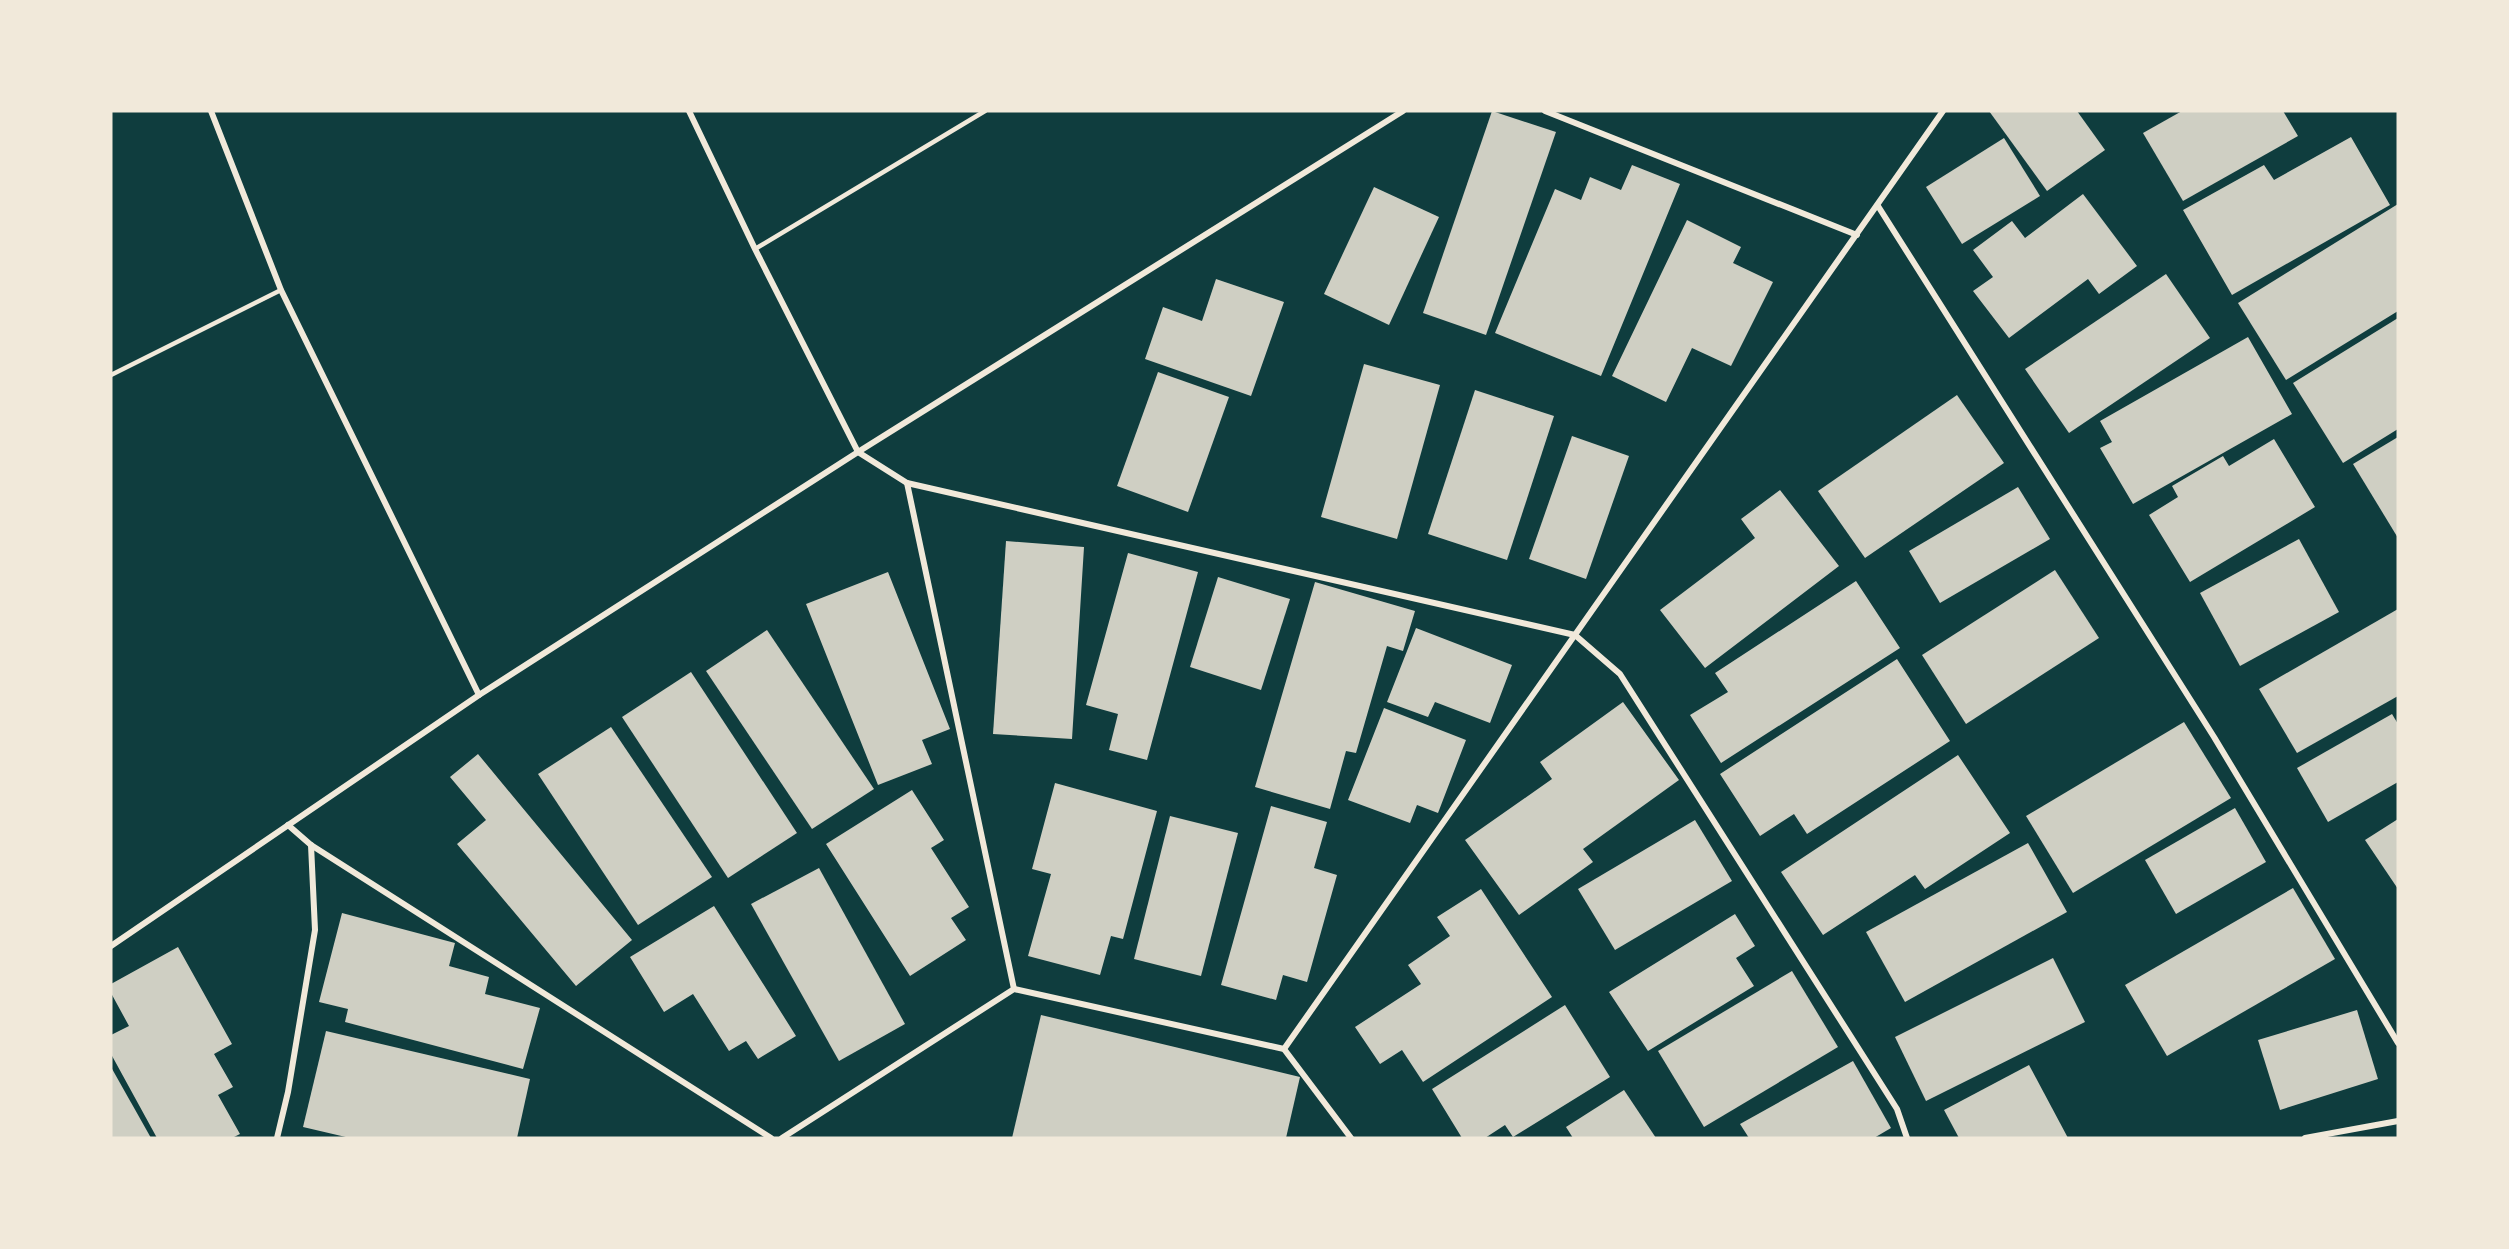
<svg xmlns="http://www.w3.org/2000/svg" width="2509" height="1249" font-family="'Noto Sans',sans-serif">
<rect width="100%" height="100%" fill="#0f3d3e"/>
<g fill="#cfcfc3">
<polygon points="1492,111 1556,132 1486,335 1423,313"/>
<polygon points="1989,111 2077,111 2105,150 2047,191"/>
<polygon points="2182,111 2283,111 2298,136 2183,201 2143,133"/>
<polygon points="2351,137 2390,205 2232,295 2183,210 2264,165 2274,180"/>
<polygon points="2004,138 2040,196 1962,244 1926,187"/>
<polygon points="1632,165 1680,184 1601,376 1495,333 1555,189 1581,200 1590,177 1621,190"/>
<polygon points="1374,187 1439,217 1389,325 1324,294"/>
<polygon points="2083,194 2137,266 2099,294 2088,279 2009,338 1973,291 1993,277 1973,250 2012,221 2025,238"/>
<polygon points="2398,204 2398,311 2286,380 2238,303"/>
<polygon points="1687,220 1741,247 1733,263 1773,282 1731,366 1692,348 1666,402 1612,376"/>
<polygon points="2166,274 2210,338 2069,433 2025,369"/>
<polygon points="1216,279 1284,302 1251,396 1145,359 1163,307 1202,321"/>
<polygon points="2398,318 2398,429 2343,463 2293,383"/>
<polygon points="2248,337 2292,414 2133,504 2100,448 2112,442 2100,421"/>
<polygon points="1364,364 1440,385 1397,539 1321,517"/>
<polygon points="1158,372 1229,397 1188,512 1117,486"/>
<polygon points="1475,390 1554,416 1507,560 1428,534"/>
<polygon points="1957,395 2004,463 1865,558 1818,491"/>
<polygon points="1572,436 1629,456 1586,579 1529,559"/>
<polygon points="2398,437 2398,538 2353,464"/>
<polygon points="2274,439 2315,507 2190,582 2149,515 2178,497 2172,486 2223,456 2229,466"/>
<polygon points="2018,487 2050,539 1940,603 1909,551"/>
<polygon points="1780,490 1839,566 1705,668 1660,610 1755,538 1741,519"/>
<polygon points="2299,539 2339,612 2240,666 2200,593"/>
<polygon points="1006,541 1084,547 1072,739 993,734"/>
<polygon points="1128,553 1198,572 1147,760 1109,750 1118,714 1086,705"/>
<polygon points="2055,570 2099,638 1966,724 1922,655"/>
<polygon points="888,572 950,729 922,740 932,764 878,785 806,604"/>
<polygon points="1218,577 1290,599 1261,690 1190,667"/>
<polygon points="1856,581 1900,648 1721,763 1690,715 1728,692 1715,673"/>
<polygon points="1315,582 1415,611 1403,651 1387,646 1356,753 1346,751 1330,809 1255,787"/>
<polygon points="2398,609 2398,696 2297,753 2259,689"/>
<polygon points="1416,628 1512,665 1490,723 1435,702 1428,717 1387,702"/>
<polygon points="767,630 874,789 812,829 706,671"/>
<polygon points="1897,659 1950,741 1807,834 1794,814 1760,836 1720,774"/>
<polygon points="691,672 797,833 728,878 622,717"/>
<polygon points="1623,702 1679,780 1583,849 1593,862 1519,915 1465,840 1552,779 1540,762"/>
<polygon points="1384,708 1466,740 1438,813 1417,805 1410,823 1348,800"/>
<polygon points="2392,714 2398,724 2398,782 2328,822 2297,768"/>
<polygon points="2184,722 2231,798 2073,893 2026,816"/>
<polygon points="611,727 712,877 638,925 538,774"/>
<polygon points="478,754 632,940 576,986 457,844 486,820 450,777"/>
<polygon points="1958,755 2010,833 1925,889 1915,875 1823,935 1781,872"/>
<polygon points="1055,783 1157,811 1123,939 1111,936 1100,975 1028,956 1051,874 1032,869"/>
<polygon points="912,790 944,840 931,848 969,907 951,918 966,940 910,976 826,844"/>
<polygon points="1271,806 1327,822 1314,868 1337,875 1307,982 1283,975 1276,1000 1221,985"/>
<polygon points="2235,808 2266,862 2176,914 2145,860"/>
<polygon points="1170,816 1238,833 1201,976 1134,959"/>
<polygon points="2398,819 2398,889 2365,840"/>
<polygon points="1695,820 1732,881 1615,950 1578,889"/>
<polygon points="2028,843 2067,912 1905,1002 1866,932"/>
<polygon points="819,868 905,1024 839,1061 751,904"/>
<polygon points="2293,888 2335,959 2167,1056 2125,985"/>
<polygon points="1481,889 1552,997 1423,1082 1402,1050 1380,1064 1355,1027 1421,984 1408,965 1450,936 1437,917"/>
<polygon points="714,906 796,1036 758,1059 746,1041 729,1051 693,994 664,1012 630,957"/>
<polygon points="342,913 455,943 449,966 489,977 485,994 540,1008 523,1069 345,1022 348,1009 319,1002"/>
<polygon points="1735,914 1755,946 1736,958 1754,986 1648,1051 1609,992"/>
<polygon points="178,947 232,1044 214,1054 233,1087 218,1095 240,1134 232,1138 157,1138 111,1054 111,1035 129,1026 111,993 111,984"/>
<polygon points="2053,958 2085,1022 1926,1101 1895,1037"/>
<polygon points="1792,971 1838,1047 1704,1127 1658,1051"/>
<polygon points="1565,1005 1610,1077 1513,1137 1505,1125 1485,1138 1462,1138 1432,1089"/>
<polygon points="2357,1010 2378,1079 2280,1110 2258,1040"/>
<polygon points="1041,1015 1300,1077 1286,1138 1012,1138"/>
<polygon points="326,1031 530,1079 517,1138 350,1138 303,1127"/>
<polygon points="1853,1061 1891,1128 1874,1138 1749,1138 1740,1124"/>
<polygon points="2029,1065 2068,1138 1959,1138 1944,1110"/>
<polygon points="111,1067 151,1138 111,1138"/>
<polygon points="1624,1090 1656,1138 1573,1138 1566,1127"/>
</g>
<g fill="none" stroke-linecap="round" stroke-linejoin="round">
<g stroke="#f1e9da" stroke-width="4.5">
<polyline points="755,249 985,111"/>
<polyline points="111,375 281,290"/>
</g>
<g stroke="#f1e9da" stroke-width="6">
<polyline points="211,111 281,290 479,695"/>
<polyline points="689,111 755,249 858,452 907,483 1575,635 1620,674 1897,1109 1907,1138"/>
<polyline points="1545,111 1857,235"/>
<polyline points="1878,206 2214,737 2398,1043"/>
<polyline points="907,483 1014,989"/>
<polyline points="288,825 311,845 771,1138"/>
<polyline points="111,946 479,695 858,452 1403,111"/>
<polyline points="1284,1049 1943,111"/>
<polyline points="277,1138 288,1092 315,930 311,845"/>
<polyline points="782,1138 1014,989 1284,1049 1351,1138"/>
<polyline points="2305,1138 2398,1121"/>
</g>
</g>
<rect width="2509" height="1249" fill="none" stroke="#f1e9da" stroke-width="225"/>
</svg>
